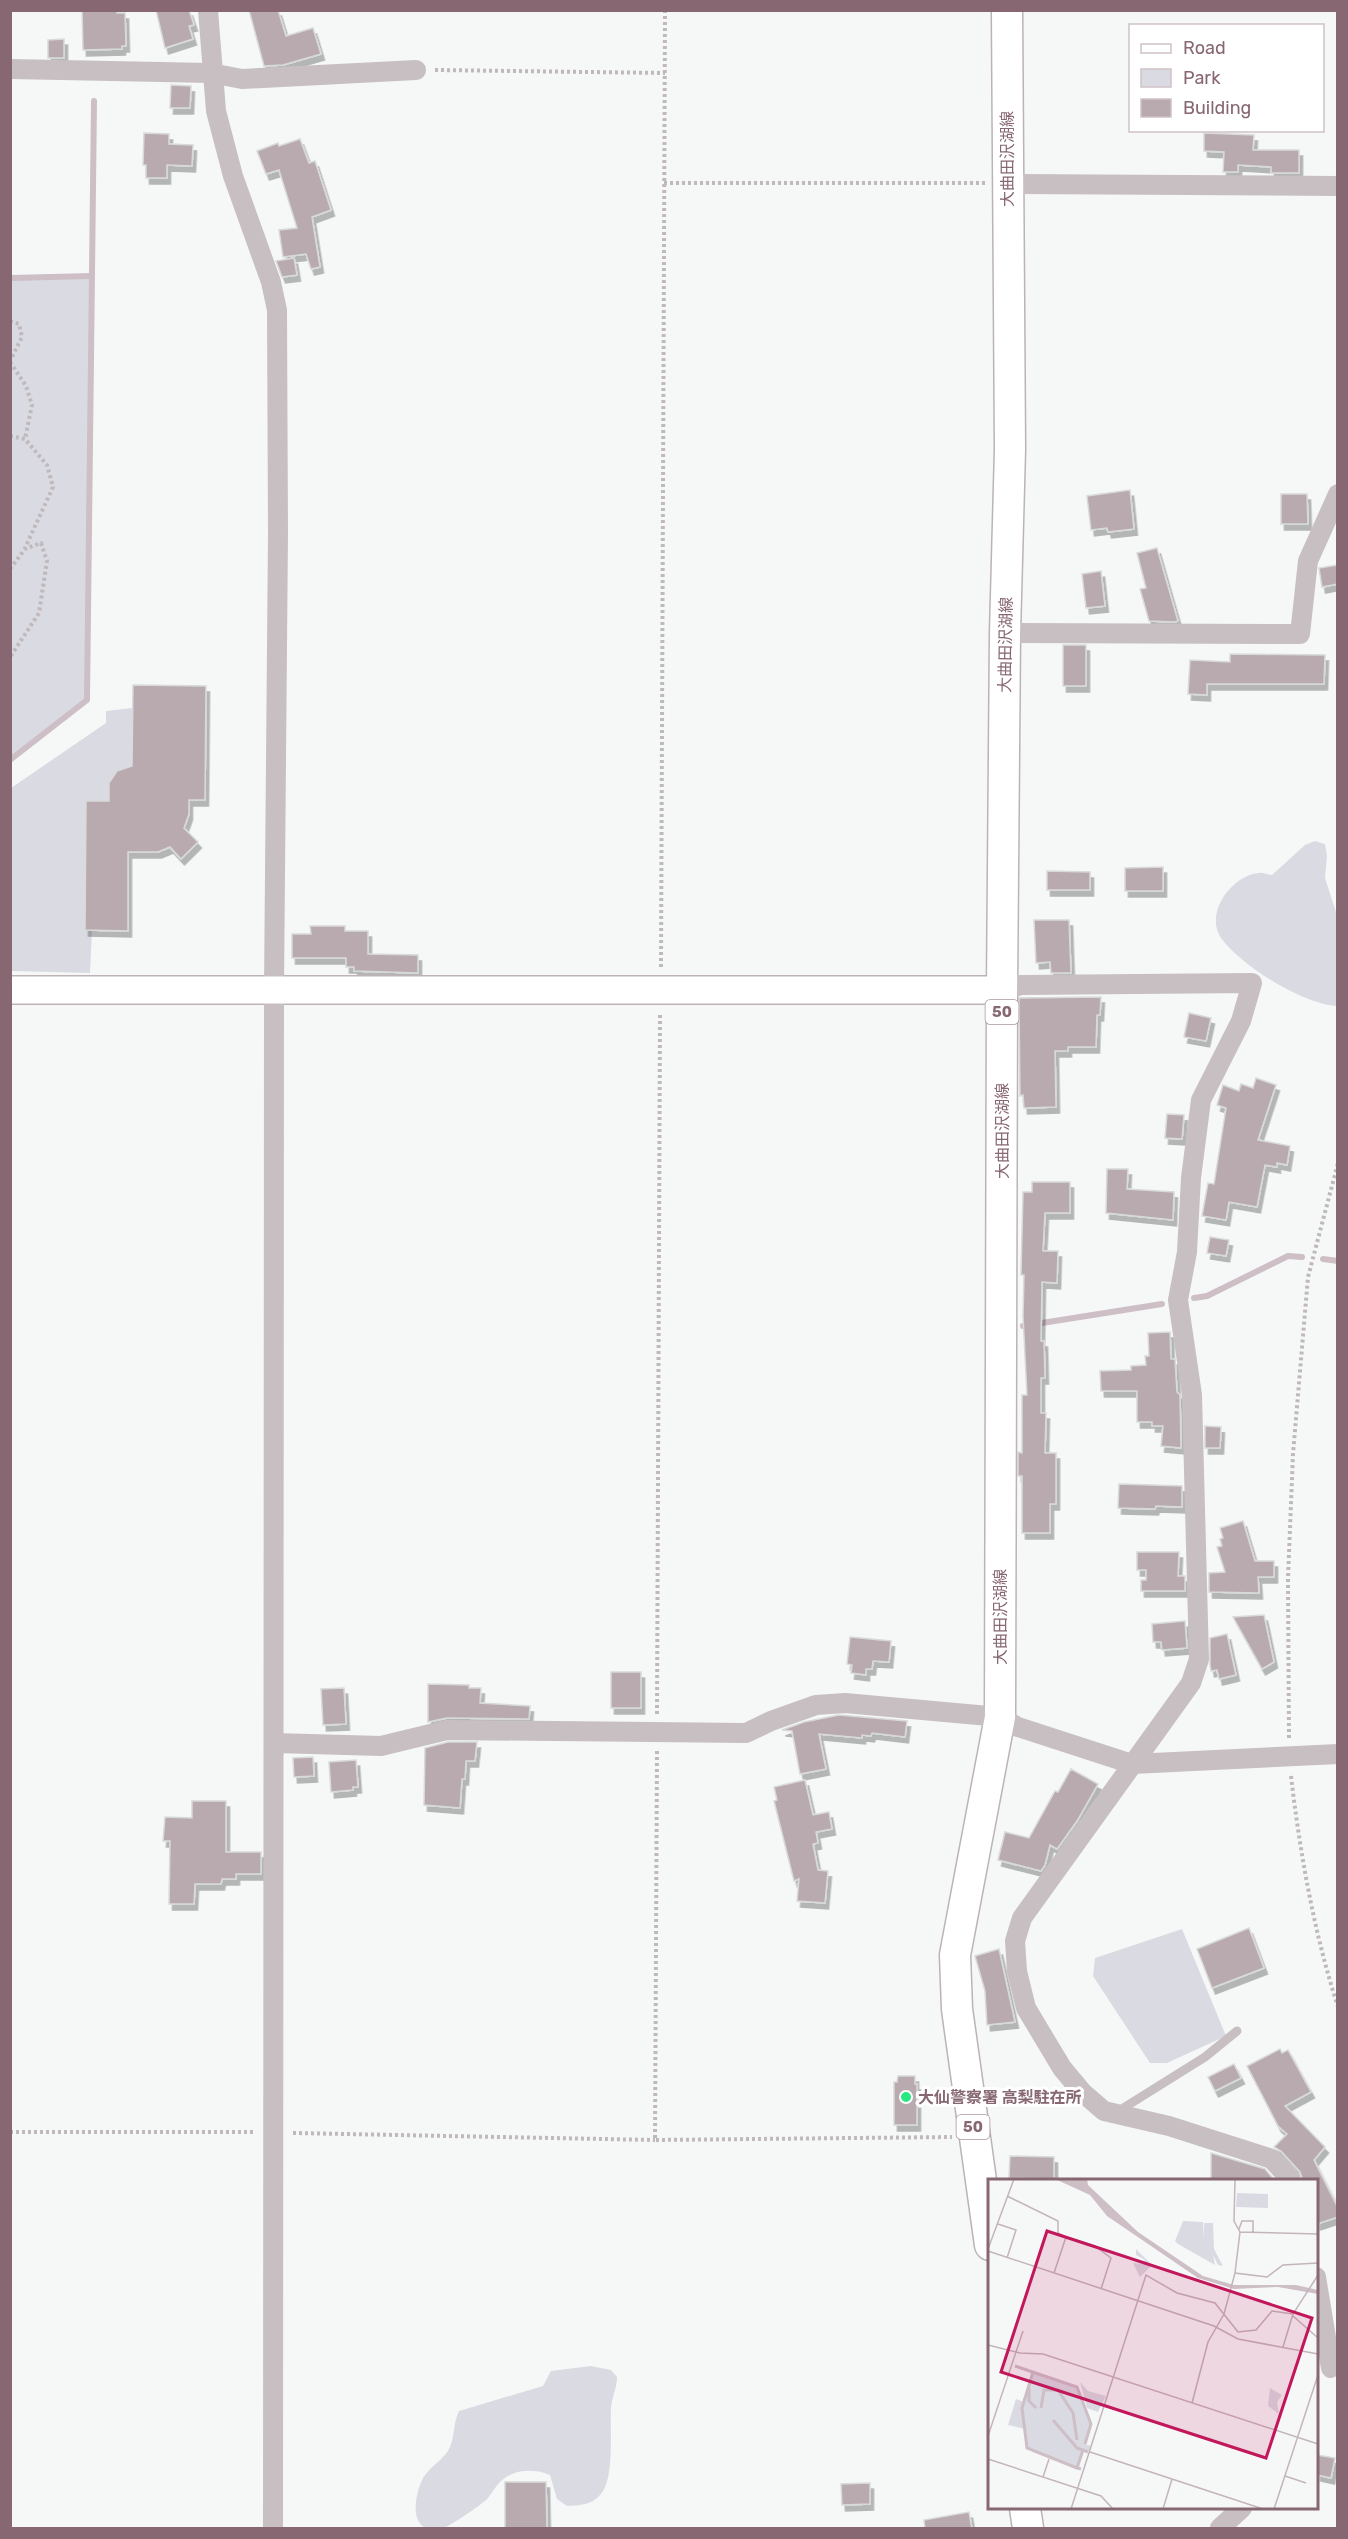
<svg xmlns="http://www.w3.org/2000/svg" width="1348" height="2539" font-family="Rubik,'Noto Sans JP',sans-serif">
<defs>
<filter id="shadow"><feDropShadow dx="3.5" dy="6" stdDeviation="0" flood-color="#0004"/></filter>
</defs>
<rect width="100%" height="100%" fill="#f6f8f8"/>
<g fill="#dadbe2">
<polygon points="92,276 87,700 11,760 11,278"/>
<path d="M132,708V766C110,774 109,779 109,801H86L85,930H92L90,973L11,971V788L106,723V711Z"/>
<path d="M1315,841L1325,844L1327,856L1325,878L1337,915V1006C1303,1004 1241,966 1221,938C1204,913 1232,875 1259,873C1262,872 1268,875 1272,875L1305,845Z"/>
<polygon points="1182,1929 1226,2036 1167,2063 1150,2063 1093,1976 1095,1958"/>
<path d="M591,2366L611,2370L617,2377C617,2388 612,2397 611,2408C610,2429 614,2474 603,2491C594,2505 582,2505 567,2506L557,2499L550,2475C538,2470 522,2469 510,2475C499,2480 495,2489 488,2498C484,2503 449,2527 443,2528C408,2537 413,2498 423,2478C430,2466 445,2459 450,2447C455,2435 453,2423 459,2411L543,2386L551,2371Z"/>
</g>
<g fill="none" stroke-linecap="round" stroke-linejoin="round">
<g stroke="#cebec6" stroke-width="6">
<polyline points="10,278 92,276"/>
<polyline points="10,760 87,700 94,101"/>
<polyline points="1323,1259 1338,1261"/>
<polyline points="1194,1298 1207,1296 1288,1256 1302,1257"/>
<polyline points="1023,1326 1162,1304"/>
</g>
</g>
<g fill="#b9aaaf" stroke="#d8dada" stroke-width="1.5" filter="url(#shadow)">
<polygon points="82,10 117,10 117,13 125,13 126,46 122,46 122,49 83,50"/>
<polygon points="156,10 189,10 194,25 189,26 193,39 165,48"/>
<polygon points="249,10 278,10 286,36 313,28 321,54 283,65 264,66"/>
<polygon points="64,39 64,58 48,58 48,40"/>
<polygon points="171,85 191,86 190,108 170,108"/>
<polygon points="144,133 169,134 169,144 193,145 192,166 167,165 167,178 146,178 146,165 143,165"/>
<polygon points="1204,133 1254,135 1253,150 1299,150 1299,173 1271,173 1271,167 1238,165 1238,172 1223,172 1224,152 1204,151"/>
<polygon points="300,139 309,163 315,161 331,210 312,217 320,267 311,269 306,254 283,257 279,230 297,228 279,170 266,174 257,151 278,143 279,146"/>
<polygon points="294,258 297,275 282,277 276,261"/>
<polygon points="1130,490 1134,529 1108,532 1107,528 1091,530 1087,496"/>
<polygon points="1281,494 1307,494 1308,524 1281,524"/>
<polygon points="1157,548 1178,621 1175,622 1149,621 1140,589 1146,588 1137,553"/>
<polygon points="1338,565 1338,584 1322,587 1319,568"/>
<polygon points="1101,571 1105,606 1086,608 1082,574"/>
<rect x="1063" y="645" width="23" height="41"/>
<polygon points="1230,654 1325,655 1324,684 1207,684 1207,695 1188,694 1190,660 1230,662"/>
<polygon points="133,685 206,686 205,800 189,800 189,814 184,828 198,842 181,859 170,847 158,852 128,852 128,931 85,930 86,801 109,801 109,783 117,771 132,766"/>
<polygon points="1163,867 1163,891 1125,891 1125,868"/>
<polygon points="1047,871 1090,872 1090,890 1047,890"/>
<polygon points="1034,920 1069,920 1071,973 1051,973 1050,962 1036,963"/>
<polygon points="310,926 345,926 345,931 368,931 368,954 418,955 418,973 354,971 354,967 346,967 346,958 292,958 292,934 311,934"/>
<polygon points="1101,997 1100,1015 1097,1015 1096,1047 1068,1047 1068,1051 1055,1051 1056,1107 1024,1108 1023,1095 1020,1096 1019,998"/>
<polygon points="1189,1013 1211,1018 1206,1041 1184,1037"/>
<polygon points="1256,1078 1276,1085 1258,1140 1290,1146 1287,1165 1277,1163 1277,1167 1265,1165 1257,1207 1229,1202 1226,1220 1202,1216 1208,1183 1214,1184 1226,1108 1217,1105 1223,1085 1239,1091 1241,1084 1253,1088"/>
<polygon points="1167,1114 1184,1115 1182,1139 1165,1138"/>
<polygon points="1107,1169 1128,1169 1127,1189 1174,1192 1173,1220 1106,1213"/>
<polygon points="1032,1182 1070,1182 1070,1213 1045,1213 1043,1251 1058,1251 1057,1283 1042,1282 1041,1341 1044,1341 1045,1378 1041,1378 1041,1413 1046,1413 1045,1453 1056,1453 1056,1504 1050,1504 1050,1533 1022,1533 1022,1476 1018,1476 1018,1452 1022,1453 1022,1395 1027,1395 1023,1316 1024,1275 1021,1275 1023,1192 1032,1192"/>
<polygon points="1210,1237 1229,1240 1226,1256 1207,1253"/>
<polygon points="1170,1332 1171,1359 1175,1359 1177,1392 1180,1395 1181,1448 1161,1446 1163,1426 1152,1426 1152,1422 1137,1422 1137,1391 1101,1391 1100,1371 1131,1370 1131,1366 1146,1365 1145,1356 1149,1356 1148,1333"/>
<polygon points="1205,1426 1221,1427 1220,1448 1205,1448"/>
<polygon points="1119,1484 1182,1486 1182,1507 1156,1506 1155,1509 1118,1508"/>
<polygon points="1243,1521 1255,1561 1274,1561 1274,1577 1258,1577 1259,1593 1209,1592 1209,1573 1225,1572 1217,1547 1222,1546 1220,1539 1223,1538 1220,1528"/>
<polygon points="1137,1552 1179,1552 1178,1576 1185,1576 1185,1591 1141,1591 1141,1580 1146,1580 1146,1570 1137,1570"/>
<polygon points="1264,1615 1274,1662 1262,1669 1233,1617"/>
<polygon points="1185,1621 1187,1648 1162,1650 1161,1642 1153,1642 1152,1624"/>
<polygon points="1227,1634 1236,1675 1219,1679 1217,1670 1211,1671 1210,1665 1210,1638"/>
<polygon points="850,1637 891,1641 889,1662 873,1661 872,1669 866,1669 866,1675 851,1673 852,1665 847,1664"/>
<rect x="611" y="1672" width="30" height="36"/>
<polygon points="428,1684 469,1685 469,1688 481,1688 480,1703 530,1706 529,1719 447,1718 428,1722"/>
<polygon points="344,1688 346,1724 323,1725 321,1689"/>
<polygon points="839,1715 907,1721 905,1737 872,1733 871,1736 862,1735 862,1738 819,1734 826,1769 800,1774 792,1731 782,1730 804,1722"/>
<polygon points="448,1742 477,1742 475,1761 466,1761 465,1779 462,1779 460,1808 424,1805 425,1748"/>
<polygon points="313,1757 314,1776 294,1777 293,1758"/>
<polygon points="356,1760 358,1787 353,1787 353,1790 331,1792 329,1762"/>
<polygon points="1071,1769 1098,1784 1077,1821 1057,1849 1050,1845 1045,1865 1041,1871 998,1860 1005,1832 1029,1838 1055,1791 1058,1792"/>
<polygon points="805,1780 813,1815 829,1812 832,1829 816,1832 818,1843 813,1844 818,1870 828,1871 825,1903 797,1901 799,1879 794,1881 774,1801 777,1800 774,1787"/>
<polygon points="192,1801 226,1801 226,1852 261,1852 261,1874 236,1874 236,1879 222,1879 221,1884 195,1884 194,1904 169,1904 170,1841 163,1841 165,1817 192,1818"/>
<polygon points="1249,1928 1264,1968 1212,1988 1197,1949"/>
<polygon points="999,1949 1015,2022 987,2025 985,1991 975,1956"/>
<polygon points="1280,2049 1282,2053 1288,2050 1311,2092 1285,2106 1325,2147 1314,2160 1338,2208 1338,2217 1317,2224 1317,2181 1303,2181 1300,2172 1281,2151 1274,2147 1287,2134 1278,2126 1247,2066"/>
<polygon points="1234,2064 1241,2078 1215,2091 1208,2077"/>
<polygon points="898,2076 915,2076 915,2084 917,2084 917,2125 894,2125 894,2082 897,2082"/>
<polygon points="1211,2153 1265,2169 1275,2181 1211,2181"/>
<polygon points="1010,2156 1054,2157 1054,2179 1009,2178"/>
<polygon points="1317,2455 1335,2458 1331,2478 1317,2475"/>
<polygon points="505,2482 546,2482 547,2529 505,2529"/>
<polygon points="870,2483 870,2504 842,2505 841,2484"/>
<polygon points="969,2512 972,2529 925,2529 924,2520"/>
</g>
<g fill="none" stroke-linecap="round" stroke-linejoin="round">
<g stroke="#beb4b7" stroke-width="30">
<polyline id="secondary" points="10,990 1002,990"/>
</g>
<g stroke="#bcb3b6" stroke-width="33">
<g id="primary">
<polyline points="990,2245 957,2009 955,1955 1000,1717 1002,990 1005,633 1010,449 1007,10"/>
<polyline points="1025,2508 1028,2528"/>
</g>
</g>
<g stroke="#c0b9bb" stroke-width="4" stroke-dasharray="3 3" stroke-linecap="butt">
<polyline points="435,70 665,73"/>
<polyline points="664,183 985,183"/>
<polyline points="10,321 19,324 22,337 10,361"/>
<polyline points="10,362 26,386 32,405 25,439"/>
<polyline points="10,436 25,439 47,465 53,487 25,548"/>
<polyline points="10,569 25,549 41,543 47,561 39,613 10,657"/>
<polyline points="661,967 665,10"/>
<polyline points="657,1714 660,1013"/>
<polyline points="1289,1738 1288,1578 1293,1454 1308,1277 1338,1163"/>
<polyline points="657,1751 655,2140 952,2137"/>
<path d="M1291,1776C1300,1853 1314,1933 1338,2007"/>
<polyline points="10,2132 255,2132"/>
<polyline points="293,2133 655,2140"/>
</g>
<polyline stroke="#c8bfc2" stroke-width="9" points="1117,2112 1205,2057 1237,2031"/>
<g stroke="#c8bfc2" stroke-width="20">
<polyline points="208,10 216,111 233,176 271,282 277,310 278,532 274,989 273,2528"/>
<polyline points="10,69 211,73 242,79 416,70"/>
<polyline points="1007,184 1338,186"/>
<polyline points="1005,633 1300,634 1308,561 1338,494"/>
<polyline points="1002,990 1021,985 1252,983 1241,1021 1201,1100 1191,1178 1187,1252 1178,1300 1192,1395 1199,1659 1191,1683 1022,1918 1015,1941 1017,1971 1026,2008 1062,2068 1082,2092 1104,2111 1169,2126 1272,2159 1291,2180"/>
<polyline points="274,1743 381,1746 447,1730 746,1733 771,1721 816,1705 845,1703 1000,1717 1018,1727 1132,1764 1338,1754"/>
<polyline points="1316,2277 1331,2368"/>
<polyline points="1220,2528 1242,2508"/>
</g>
<use href="#secondary" stroke="#fff" stroke-width="27"/>
<use href="#primary" stroke="#fff" stroke-width="30"/>
</g>
<circle fill="#27e883" stroke="#fff" stroke-width="2" cx="906" cy="2097" r="6"/>
<g text-anchor="middle" stroke-width="6" stroke-linejoin="round" paint-order="stroke">
<g fill="#fff" stroke="#ab959c" stroke-width="1.5">
<rect x="985.5" y="1000" width="33" height="24" rx="4.5"/>
<rect x="956.5" y="2115" width="33" height="24" rx="4.5"/>
</g>
<g font-size="15" font-weight="bold" fill="#876771">
<text x="1002" y="1017">50</text>
<text x="973" y="2132">50</text>
</g>
<g font-size="16" fill="#876771" stroke="#fff">
<text transform="translate(1007 159) rotate(-90)" y="6">大曲田沢湖線</text>
<text transform="translate(1005 645) rotate(-89)" y="6">大曲田沢湖線</text>
<text transform="translate(1002 1131) rotate(-90)" y="6">大曲田沢湖線</text>
<text transform="translate(1000 1617) rotate(-90)" y="6">大曲田沢湖線</text>
</g>
<g font-size="16" font-weight="bold" fill="#876771" stroke="#fff" text-anchor="start">
<text x="918" y="2103">大仙警察署 高梨駐在所</text>
</g>
</g>
<g transform="translate(988 2179)">
<rect width="330" height="330" fill="#f6f8f8"/>
<path d="M249,14L280,15V29L248,28ZM195,42L215,43V61L216,44H225L226,70L235,87L230,86L225,76L227,86L190,65L187,62ZM148,70L164,86L152,98L145,84L155,85L157,81L148,76ZM45,193L89,208L103,245L97,265L103,267L101,272L95,271L89,289L47,274L39,269L37,250L20,246L28,220L36,223ZM92,203L100,212L118,217L110,233L99,229ZM282,209L294,216L289,223L291,235L280,227Z" fill="#dadbe2"/>
<path d="M67,0H99L100,6L150,53L215,97L246,106H308L330,111V115L290,108L246,110L210,99L119,37L102,16Z" fill="#cebec6"/>
<path fill="none" stroke="#cebec6" stroke-width="3" d="M27,187L89,208L103,245L97,265M45,193L34,229L39,269L89,289M41,209V222L48,229M53,229L56,211H70L85,234L89,261M65,241L89,269L100,273M93,290L89,289L95,271"/>
<path fill="none" stroke="#c3b5ba" stroke-width="1.5" d="M247,0L246,42L252,53M19,17L70,42V54L78,58M10,45L28,51L19,79M251,50L254,42H265V53M330,55L252,53L247,94L279,98L295,86L330,84M0,70L26,0M0,72L226,147L250,160L330,175M66,94L78,58L107,67L123,79L113,110M305,137L330,159M0,166L32,174L55,175L330,265M295,168L305,135L330,96M204,224L220,163L236,135L247,94M0,257L35,152M102,273L275,330M0,280L113,317L125,330M297,297L318,304M55,298L61,280M83,330L158,96L189,114L227,124L250,153L268,151L284,132L305,135M175,330L184,300M286,330L330,196"/>
<path fill="#c2185b" fill-opacity="0.15" stroke="#c2185b" stroke-width="3" d="M59,52L324,139L278,279L13,193Z"/>
<rect width="330" height="330" fill="none" stroke="#876771" stroke-width="3"/>
</g>
<rect width="1348" height="2539" fill="none" stroke="#876771" stroke-width="24"/>
<rect x="1129" y="24" width="195" height="108" fill="#ffffff" stroke="#cfc2c6" stroke-width="1.5"/>
<rect x="1141" y="44" width="30" height="9" fill="#ffffff" stroke="#cfc2c6" stroke-width="1.5"/>
<text x="1183" y="54" font-size="18" fill="#876771">Road</text>
<rect x="1141" y="69" width="30" height="18" fill="#dadbe2" stroke="#cfc2c6" stroke-width="1.5"/>
<text x="1183" y="84" font-size="18" fill="#876771">Park</text>
<rect x="1141" y="99" width="30" height="18" fill="#b9aaaf" stroke="#cfc2c6" stroke-width="1.5"/>
<text x="1183" y="114" font-size="18" fill="#876771">Building</text>
</svg>
